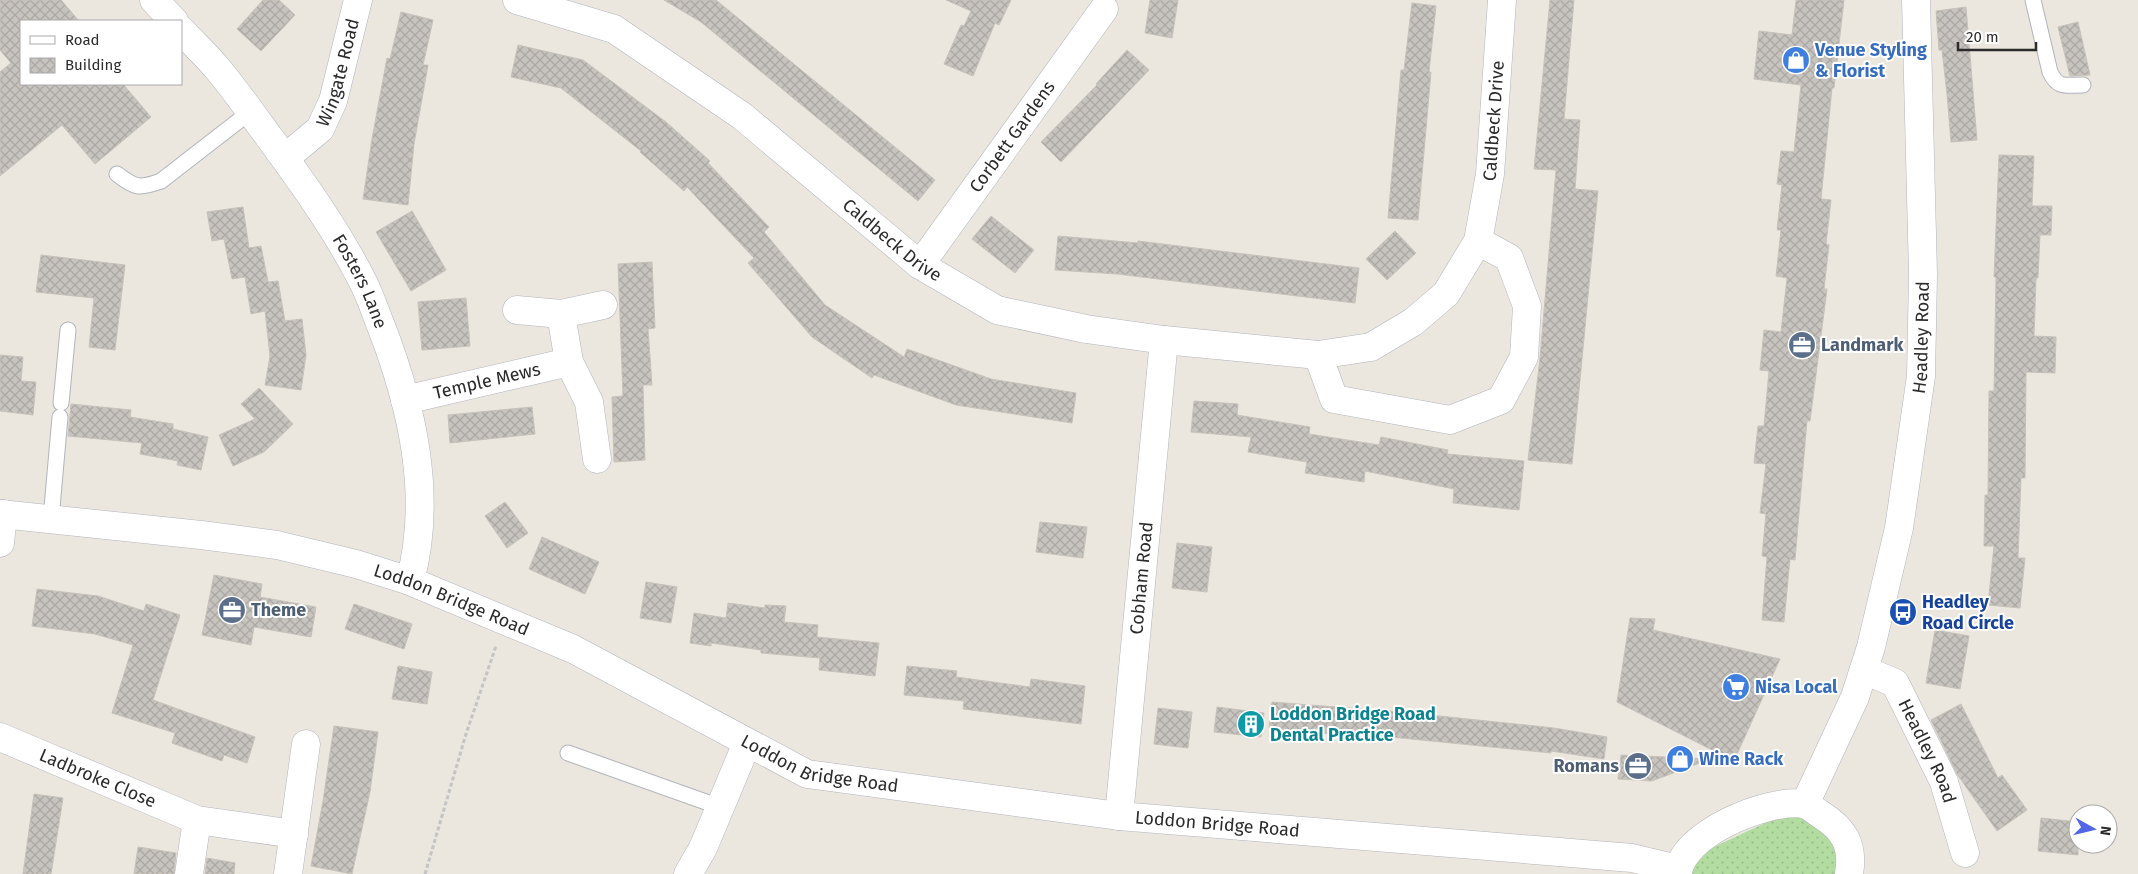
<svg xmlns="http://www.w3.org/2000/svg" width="2138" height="874" font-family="'Fira Sans',sans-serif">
<defs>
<pattern id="grass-dots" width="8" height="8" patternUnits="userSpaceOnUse" patternTransform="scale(1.25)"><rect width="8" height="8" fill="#b3dca1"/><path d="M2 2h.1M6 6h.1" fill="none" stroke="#9abd8b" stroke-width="1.8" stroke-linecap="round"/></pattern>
<pattern id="building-cross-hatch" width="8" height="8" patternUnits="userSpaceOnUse" patternTransform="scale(1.25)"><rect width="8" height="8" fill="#c7c3be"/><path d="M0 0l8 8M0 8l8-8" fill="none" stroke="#aba8a3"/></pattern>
</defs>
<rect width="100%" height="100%" fill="#ebe7df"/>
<polygon fill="url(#grass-dots)" points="1778,817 1802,818 1825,834 1837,847 1839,874 1691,874 1694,863 1703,852"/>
<g fill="url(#building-cross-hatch)" stroke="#c7c2b9">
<polygon points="0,0 61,0 79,21 21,21 21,84 123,84 151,117 95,164 62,125 0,176 0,72 11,63 0,50"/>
<polygon points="263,0 279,0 295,15 261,51 237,29"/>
<polygon points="664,0 716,0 935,180 918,201 701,22"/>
<polygon points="946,0 1011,0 999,25 995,23 973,76 944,64 961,25 964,26 971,11"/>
<polygon points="1150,0 1178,0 1172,38 1145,33"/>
<polygon points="1550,0 1574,0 1564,119 1580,120 1575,189 1598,191 1572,464 1528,460 1540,358 1556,170 1534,169"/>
<polygon points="1796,0 1844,0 1834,88 1832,88 1821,199 1831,200 1826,244 1829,245 1824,289 1827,289 1810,421 1807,421 1795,560 1790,559 1784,622 1762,620 1767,557 1762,556 1766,514 1760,513 1766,464 1754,463 1758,426 1764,426 1769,371 1760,370 1764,330 1781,332 1787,278 1776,276 1781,230 1777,230 1782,185 1777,184 1781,151 1794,152 1801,85 1754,79 1759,31 1792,35"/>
<polygon points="1412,3 1436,6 1429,72 1431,72 1418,220 1388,218 1401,70 1404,70"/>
<polygon points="1966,7 1977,140 1951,142 1947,94 1942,50 1939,50 1936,11"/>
<polygon points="401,12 433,20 423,65 428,65 414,144 408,205 363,199 372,139 387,58 390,59"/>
<polygon points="2078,22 2090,75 2070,76 2058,27"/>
<polygon points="518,45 583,60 666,122 710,161 708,163 769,227 764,232 825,305 904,357 907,349 991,379 1076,393 1072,423 956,405 874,375 872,378 812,337 748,263 754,258 687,187 684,191 640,152 641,151 561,88 511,77"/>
<polygon points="1127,50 1149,70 1061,162 1041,142 1097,85 1096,84"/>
<polygon points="1999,155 2034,156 2032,206 2052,206 2051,235 2040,235 2038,278 2036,278 2034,336 2056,337 2055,373 2026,372 2025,478 2021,478 2018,558 2025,558 2020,608 1988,605 1994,546 1984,546 1985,495 1988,495 1989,391 1994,391 1996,277 1994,277"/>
<polygon points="243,207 249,248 261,246 268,282 278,281 285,321 302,319 306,355 301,390 265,385 270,356 265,311 251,314 245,277 232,279 224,239 212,241 207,212"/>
<polygon points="412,211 446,270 411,291 376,232"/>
<polygon points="991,216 1034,250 1015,273 972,239"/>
<polygon points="1395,231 1416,253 1387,280 1366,259"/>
<polygon points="1058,236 1138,243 1138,241 1359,268 1355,303 1117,274 1055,270"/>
<polygon points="41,255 125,265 115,350 89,347 94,298 36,292"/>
<polygon points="652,262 655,328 648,329 652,385 643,385 645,460 614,462 612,397 623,396 618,264"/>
<polygon points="466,298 470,346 422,350 418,302"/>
<polygon points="0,355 23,357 21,381 36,382 33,415 0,411"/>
<polygon points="259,388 293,424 264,452 233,466 219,435 255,419 241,404"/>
<polygon points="1194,401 1238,404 1237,415 1310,427 1309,434 1379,445 1381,437 1448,450 1447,454 1524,461 1519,510 1453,503 1454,489 1365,471 1364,482 1305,473 1307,462 1248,452 1251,437 1191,432"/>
<polygon points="71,404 131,410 130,417 173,424 173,429 208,437 201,470 177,465 178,461 140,454 142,443 68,436"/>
<polygon points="532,407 535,434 450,443 448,415"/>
<polygon points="505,502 528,533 507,548 485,516"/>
<polygon points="1040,522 1087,527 1083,558 1036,552"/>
<polygon points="542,537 599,562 585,594 529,569"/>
<polygon points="1177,543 1212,547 1207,592 1172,588"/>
<polygon points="214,575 262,584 260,597 316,607 311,637 254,627 251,645 202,635"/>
<polygon points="646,582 677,587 671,623 640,618"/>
<polygon points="37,589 98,596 144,611 146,604 180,615 153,700 255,737 247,763 224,755 222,761 172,743 175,733 112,713 133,645 95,634 32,626"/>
<polygon points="728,603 765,608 765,605 786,606 784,622 818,625 817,637 879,643 875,676 819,670 820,658 761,653 761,650 711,643 711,646 690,643 694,613 726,618"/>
<polygon points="354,604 412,624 404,649 345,629"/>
<polygon points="1630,618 1655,619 1653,630 1780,659 1734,761 1617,702"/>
<polygon points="1935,630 1969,636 1960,689 1926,683"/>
<polygon points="398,666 432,672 427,704 392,699"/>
<polygon points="907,666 957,671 956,677 1030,687 1031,679 1085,686 1081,724 963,709 964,701 904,695"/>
<polygon points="1272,702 1401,712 1554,728 1607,737 1604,759 1551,751 1551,753 1331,731 1331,734 1269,728"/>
<polygon points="1961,704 1998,778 2002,775 2027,810 1997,831 1957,774 1931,720"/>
<polygon points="1217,707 1264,713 1261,737 1214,732"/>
<polygon points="1158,708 1192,712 1188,748 1154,744"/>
<polygon points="334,726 378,732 370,792 352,874 311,866 323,801"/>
<polygon points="1621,755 1710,759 1652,781 1618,779"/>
<polygon points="34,794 63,798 51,874 23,874"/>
<polygon points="2041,818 2078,822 2078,855 2038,851"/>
<polygon points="138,847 176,853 174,874 134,874"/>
<polygon points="207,858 235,863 234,874 205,874"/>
</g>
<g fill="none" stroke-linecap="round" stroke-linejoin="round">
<g stroke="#b2b4bd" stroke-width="17">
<g id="service">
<path d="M2033,0L2050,72C2058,89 2066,85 2083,85"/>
<path d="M117,174C135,188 139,189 161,181L250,112"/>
<polyline points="61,403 68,330"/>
<polyline points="51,519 60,417"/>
<polyline points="568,753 720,807"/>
</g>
</g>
<g stroke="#b2b4bd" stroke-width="29">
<g id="minor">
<polyline points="154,0 174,21"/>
<path id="s1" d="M517,0L614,29L742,116L920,265L997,310L1086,329L1164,340L1318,355L1371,347L1413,322L1446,294L1478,241L1490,174L1502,0"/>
<path id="s2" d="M181,30C193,43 206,55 217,68C237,92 254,117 272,141C305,186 337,231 362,280C370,295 375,311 381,326C412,406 433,496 410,581"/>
<path id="s3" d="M285,158L320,129L333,101L358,0"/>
<path id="s4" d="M920,265L1104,9"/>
<polyline points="517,310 561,314 603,305"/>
<polyline points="561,314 569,362 589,402 597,459"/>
<polyline points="1318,355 1334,399 1450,420 1501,400 1524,357 1527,306 1509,258 1478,241"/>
<path id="s5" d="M405,400L569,362"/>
<path id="s6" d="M1864,670L1895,683L1944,782L1965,853"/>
<path id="s7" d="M0,737L197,820L294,834"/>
<path id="s8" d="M1119,816L1164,340"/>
<polyline points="189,874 197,820"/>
<polyline points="288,874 306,744"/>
<polyline points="688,874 703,848 747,743"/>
</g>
</g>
<g stroke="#b2b4bd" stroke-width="29">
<g id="tertiary">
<path id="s9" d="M0,514L201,535L277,545L356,564L410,581L573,649L807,774L1119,816L1632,858L1678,869"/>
<polyline points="0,543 3,514"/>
<path id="s10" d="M1805,804L1855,697L1871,647L1899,528L1921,376L1923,274L1916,0"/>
<path d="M1678,874C1680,834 1769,798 1803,804C1809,805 1815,811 1820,814C1844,829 1854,845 1849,874"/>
</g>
</g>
<polyline stroke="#c4c4c4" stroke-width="3" stroke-dasharray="4 2.5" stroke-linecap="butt" points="425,874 466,734 496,646"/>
<use href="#service" stroke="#fff" stroke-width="15"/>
<use href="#minor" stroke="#fff" stroke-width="28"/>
<use href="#tertiary" stroke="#fff" stroke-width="28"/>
</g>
<defs>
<g id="shop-disc" transform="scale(1.4375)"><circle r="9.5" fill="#3f7fe0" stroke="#fff"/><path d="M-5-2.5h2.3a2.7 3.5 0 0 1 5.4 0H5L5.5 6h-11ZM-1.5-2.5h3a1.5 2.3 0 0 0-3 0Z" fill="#fff"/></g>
<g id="office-disc" transform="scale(1.4375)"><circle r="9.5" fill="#5c6f8a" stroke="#fff"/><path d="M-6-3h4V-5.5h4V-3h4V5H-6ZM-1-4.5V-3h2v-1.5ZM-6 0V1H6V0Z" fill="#fff"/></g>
<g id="bus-disc" transform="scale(1.4375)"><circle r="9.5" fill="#1a4fb4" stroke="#fff"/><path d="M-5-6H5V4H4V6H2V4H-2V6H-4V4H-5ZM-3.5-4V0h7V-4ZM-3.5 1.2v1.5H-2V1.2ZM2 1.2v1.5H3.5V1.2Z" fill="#fff"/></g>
<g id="supermarket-disc" transform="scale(1.4375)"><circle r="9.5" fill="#3f7fe0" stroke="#fff"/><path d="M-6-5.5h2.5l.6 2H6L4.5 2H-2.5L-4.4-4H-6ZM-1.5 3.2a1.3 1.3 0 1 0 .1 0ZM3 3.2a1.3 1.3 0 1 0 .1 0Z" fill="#fff"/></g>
<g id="building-disc" transform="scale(1.4375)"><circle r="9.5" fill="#0f9aa8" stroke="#fff"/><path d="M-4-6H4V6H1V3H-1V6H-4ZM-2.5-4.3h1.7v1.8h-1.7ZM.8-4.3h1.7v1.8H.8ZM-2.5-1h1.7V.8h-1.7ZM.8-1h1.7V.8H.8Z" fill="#fff"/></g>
</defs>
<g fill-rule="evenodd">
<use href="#shop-disc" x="1796" y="60"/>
<use href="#office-disc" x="1802" y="345"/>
<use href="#office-disc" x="232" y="610"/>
<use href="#bus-disc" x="1903" y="612"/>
<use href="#supermarket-disc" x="1736" y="687"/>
<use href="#building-disc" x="1251" y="724"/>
<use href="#shop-disc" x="1680" y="759"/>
<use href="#office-disc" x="1638" y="766"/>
</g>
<g text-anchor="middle" stroke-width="4" stroke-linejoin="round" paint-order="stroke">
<g font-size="18" font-weight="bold" fill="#366cbe" stroke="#fff" text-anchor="start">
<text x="1815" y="56">Venue Styling<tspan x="1815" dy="21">&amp; Florist</tspan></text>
<text x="1755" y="693">Nisa Local</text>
<text x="1699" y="765">Wine Rack</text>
</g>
<g font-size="18" fill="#2b2b2b" stroke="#fff">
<text dy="6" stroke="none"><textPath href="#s3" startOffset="105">Wingate Road</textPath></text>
<text dy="6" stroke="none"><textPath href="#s1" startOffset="1231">Caldbeck Drive</textPath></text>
<text dy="6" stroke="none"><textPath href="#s4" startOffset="158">Corbett Gardens</textPath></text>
<text dy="6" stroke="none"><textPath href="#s1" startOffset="451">Caldbeck Drive</textPath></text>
<text dy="6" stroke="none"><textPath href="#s2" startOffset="310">Fosters Lane</textPath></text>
<text dy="6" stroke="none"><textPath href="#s10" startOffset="485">Headley Road</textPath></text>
<text dy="6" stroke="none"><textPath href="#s5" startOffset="84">Temple Mews</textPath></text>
<text dy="6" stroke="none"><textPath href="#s8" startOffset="239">Cobham Road</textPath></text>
<text dy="6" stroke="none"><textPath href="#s9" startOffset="462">Loddon Bridge Road</textPath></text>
<text dy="6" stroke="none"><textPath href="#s6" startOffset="109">Headley Road</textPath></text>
<text dy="6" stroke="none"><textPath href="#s9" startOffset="868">Loddon Bridge Road</textPath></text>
<text dy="6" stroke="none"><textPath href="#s7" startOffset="106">Ladbroke Close</textPath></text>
<text dy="6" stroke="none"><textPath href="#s9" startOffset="1272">Loddon Bridge Road</textPath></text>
</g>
<g font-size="18" font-weight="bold" fill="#4e5e75" stroke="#fff" text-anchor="start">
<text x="1821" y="351">Landmark</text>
<text x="251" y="616">Theme</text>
<text x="1619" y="772" text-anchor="end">Romans</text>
</g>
<g font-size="18" font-weight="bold" fill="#164399" stroke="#fff" text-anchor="start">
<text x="1922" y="608">Headley<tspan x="1922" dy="21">Road Circle</tspan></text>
</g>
<g font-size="18" font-weight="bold" fill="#0d838f" stroke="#fff" text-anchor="start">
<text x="1270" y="720">Loddon Bridge Road<tspan x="1270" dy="21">Dental Practice</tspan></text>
</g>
</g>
<rect x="20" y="20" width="162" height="65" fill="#ffffff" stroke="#aaaaaa"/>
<rect x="30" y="36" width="25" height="8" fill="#ffffff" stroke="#aaaaaa"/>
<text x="65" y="45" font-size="15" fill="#2b2b2b">Road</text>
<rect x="30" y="58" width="25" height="15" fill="url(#building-cross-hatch)" stroke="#aaaaaa"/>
<text x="65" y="70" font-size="15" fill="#2b2b2b">Building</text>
<g transform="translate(2093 829) rotate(98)"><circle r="24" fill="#ffffff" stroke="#aaaaaa"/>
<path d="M0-4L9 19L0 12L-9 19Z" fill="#5166e6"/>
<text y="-8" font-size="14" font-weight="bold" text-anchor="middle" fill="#2b2b2b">N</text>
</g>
<path d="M1958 42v8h78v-8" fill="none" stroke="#2b2b2b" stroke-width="2.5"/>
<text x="1966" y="42" font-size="15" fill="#2b2b2b" stroke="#ffffff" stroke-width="4" paint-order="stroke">20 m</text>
</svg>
